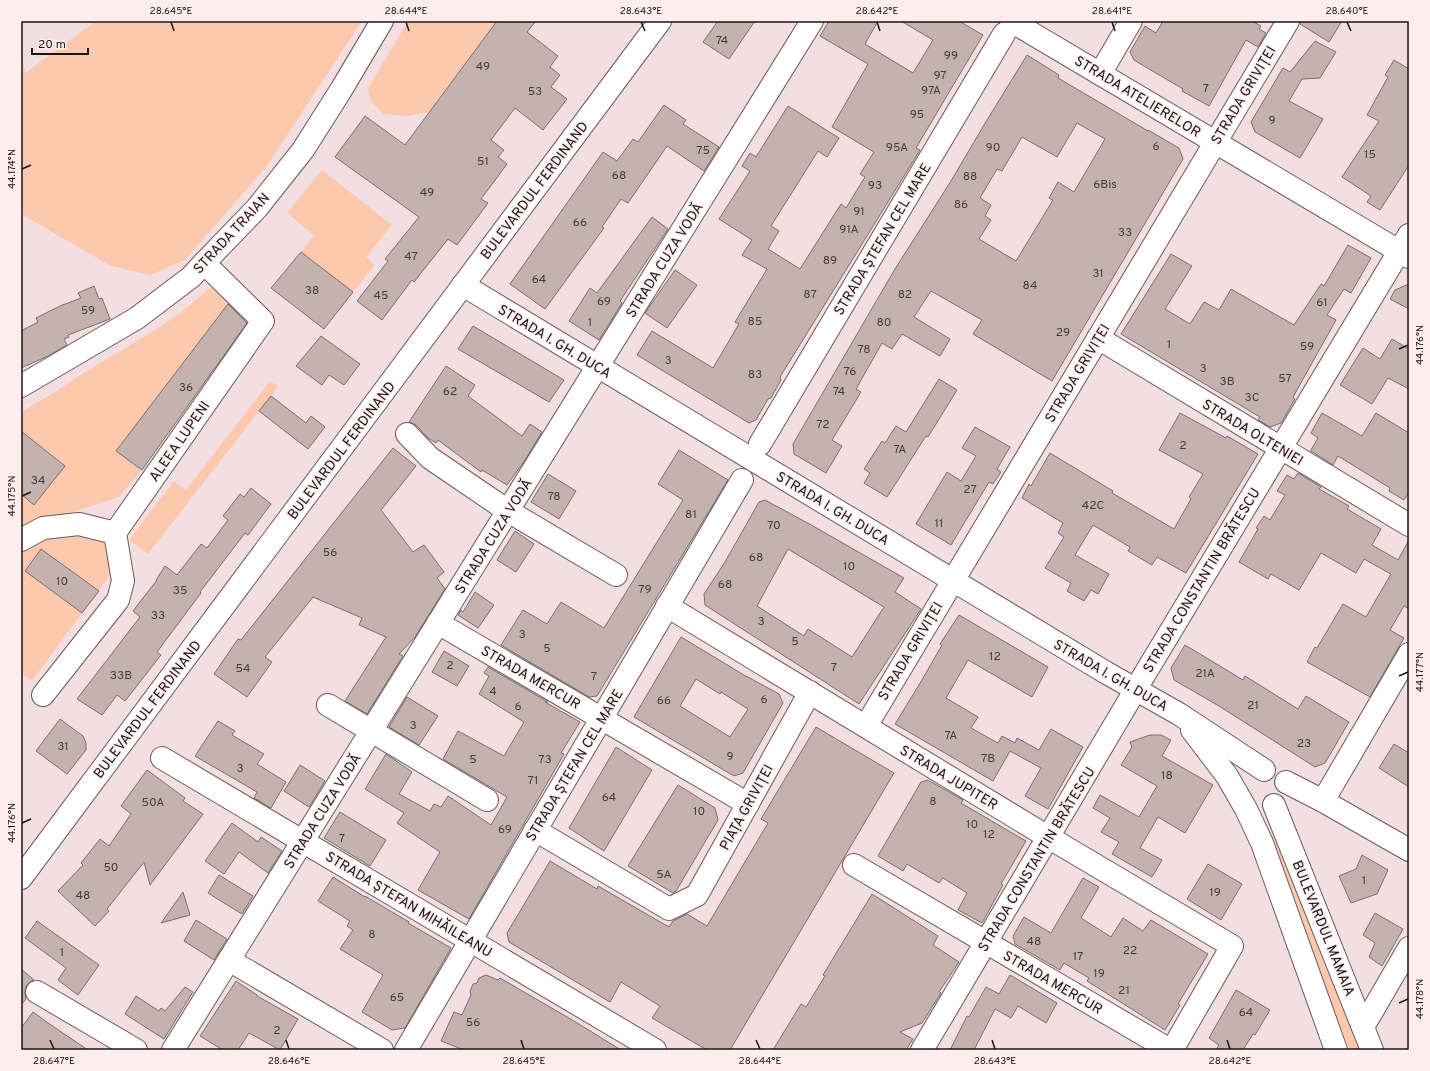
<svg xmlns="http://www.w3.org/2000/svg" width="1430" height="1071" font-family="Overpass,sans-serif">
<rect width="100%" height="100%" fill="#f3dfe1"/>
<g fill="#fcc9ae">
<polygon points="96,21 362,21 267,166 185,260 150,275 111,266 21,214 21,48 25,73"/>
<polygon points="408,21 497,21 430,112 406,116 384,114 370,101 368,88"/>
<polygon points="322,170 392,225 366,257 375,265 353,292 301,252 314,235 287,213"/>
<polygon points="211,287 229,303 117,451 142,470 119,497 21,529 21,494 34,505 65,466 21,431 21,412 55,392 80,375 157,329 180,313"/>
<polygon points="270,381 278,387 148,554 129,540 174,481 186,490"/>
<polygon points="94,533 107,536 110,574 99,591 41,549 25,571 82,613 32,681 21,673 21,555 37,542 56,537"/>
<polygon points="1270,835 1276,836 1363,1050 1350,1050 1331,1004"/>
</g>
<g fill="#c4b2ae" stroke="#7e6d6a" fill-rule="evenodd">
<polygon points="497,21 536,21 527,32 558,56 550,67 560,75 551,87 567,99 543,130 515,108 491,140 504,150 498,157 507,164 481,199 488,203 457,245 448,239 414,282 412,280 382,320 357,301 388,261 385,259 419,217 335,157 365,116 405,145"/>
<polygon points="718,21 755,21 729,59 703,42"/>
<polygon points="829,21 878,21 865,44 913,73 933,40 901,21 959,21 983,35 916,148 920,150 780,377 781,380 771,398 768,399 756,420 749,423 637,355 652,331 713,368 739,324 735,322 767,269 742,255 752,240 719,219 750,171 742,166 750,153 756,157 788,106 839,138 827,157 818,151 771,226 779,231 768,249 800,269 841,204 846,208 865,177 860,174 874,152 832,127 868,64 820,36"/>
<polygon points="1163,21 1252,21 1261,26 1259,29 1266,33 1258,47 1246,40 1209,106 1182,91 1183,89 1134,60 1130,52 1145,26 1156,33"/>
<polygon points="1300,21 1342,21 1329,42 1300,24"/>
<polygon points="1315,41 1336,52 1320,78 1302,79 1289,101 1323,119 1300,158 1255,132 1251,122 1283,68 1290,72"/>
<path d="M1027,55L1059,75L1058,78L1148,131V130L1179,148L1183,159L1052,381L973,334L982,320L931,291L914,317L950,339L940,356L902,334L892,349L882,343L856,389L861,392L832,440L842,446L826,473L794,454L793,444L895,269L951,181L987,120ZM1077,123L1105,139L1074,192L1058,182L1049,198L1053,200L1016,261L979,239L991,220L985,216L991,205L980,198L997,169L1002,171L1022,137L1057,157Z"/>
<polygon points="1394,60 1409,69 1409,165 1380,210 1367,202 1371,196 1342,177 1379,121 1367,115 1388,77 1385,75"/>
<polygon points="664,105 686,120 683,124 719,147 704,171 667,146 628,203 621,199 602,227 604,228 545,309 510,284 603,152 617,161 633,139 638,142"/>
<polygon points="652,217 668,229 620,301 622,303 599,340 569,321 590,288 597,293"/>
<polygon points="1348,245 1371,258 1351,293 1344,289 1327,315 1336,320 1293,397 1295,399 1281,423 1270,427 1258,420 1260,417 1121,334 1171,254 1192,266 1165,309 1190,324 1204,302 1219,310 1231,289 1294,325 1321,284 1324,286"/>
<polygon points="301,252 353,292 324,329 271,288"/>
<polygon points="675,270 697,285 667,328 645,313"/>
<polygon points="1409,284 1409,309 1390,299 1395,290"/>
<polygon points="94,286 99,299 102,298 110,319 68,335 69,337 64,339 67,345 48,356 21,368 21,331 38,322 36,318 60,306 81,298 78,293"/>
<polygon points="228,304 247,323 142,470 116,451"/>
<polygon points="473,326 564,380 549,402 458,349"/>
<polygon points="321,336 360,364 344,385 329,375 322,385 296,366"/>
<polygon points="1392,339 1409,349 1409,389 1388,378 1372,404 1340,385 1363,348 1380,359"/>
<polygon points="446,366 475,385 468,396 522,436 530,424 542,432 525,460 507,485 482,470 481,472 438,440 436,443 428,438 416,425 409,422"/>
<polygon points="939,379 957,390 928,437 926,436 887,497 864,483 870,473 864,469 882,441 885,443 896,426 906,432"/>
<polygon points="271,396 306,423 311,416 325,427 308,449 259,411"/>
<polygon points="1180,413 1226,438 1227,436 1258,454 1186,573 1157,557 1152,565 1128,551 1130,547 1093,525 1075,555 1109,574 1098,594 1091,590 1084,601 1067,591 1071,583 1045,568 1064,537 1058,533 1063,523 1022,498 1029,484 1031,486 1050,453 1113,491 1112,493 1174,529 1191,499 1189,497 1203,474 1159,450"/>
<polygon points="1322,413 1362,436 1376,413 1409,433 1409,492 1404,500 1389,491 1390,488 1338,456 1333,465 1311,451 1311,450 1318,438 1311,433"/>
<polygon points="975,427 1010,447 997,469 1001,472 993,484 989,482 951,545 916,524 947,472 961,481 976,456 962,448"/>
<polygon points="21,431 65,466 34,505 21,494"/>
<polygon points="393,448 416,466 381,510 413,552 424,545 444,572 437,578 445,589 415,637 399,654 403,656 367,714 345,701 386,637 359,625 362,618 313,597 265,657 272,662 247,697 214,674 238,639 241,640"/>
<polygon points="679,450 728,480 597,696 589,697 501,645 523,610 547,624 561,602 604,628 683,500 658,484"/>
<polygon points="1298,473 1321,487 1319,489 1349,506 1347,509 1381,529 1372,545 1398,560 1409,540 1409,609 1404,606 1390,630 1404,638 1370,697 1307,662 1315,647 1317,648 1343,604 1366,617 1391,574 1364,559 1356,573 1321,553 1299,590 1271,574 1268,579 1239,562 1258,529 1256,528 1264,516 1270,520 1285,495 1277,491 1287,475 1294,479"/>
<polygon points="548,474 576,491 559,519 531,502"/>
<polygon points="251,488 271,504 248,535 245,533 200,592 201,593 157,652 161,655 125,701 117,695 102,715 77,699 140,617 133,611 157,580 156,580 165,566 177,575 201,544 207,548 228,520 223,516 240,494 244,497"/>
<path d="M765,500L813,526L904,578L895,592L921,609L859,704L705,605L704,594L725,562L759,502ZM788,549L884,607L852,657L808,629L804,636L757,606Z"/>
<polygon points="515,531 534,544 516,572 497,560"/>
<polygon points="41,549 99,591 82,613 25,571"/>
<polygon points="475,592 494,605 478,628 458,615 461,610 463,612"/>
<polygon points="959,615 1048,667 1032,697 968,660 946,698 978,717 971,728 998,743 1002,736 1015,743 1017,738 1039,750 1051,729 1083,747 1048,809 1025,796 1041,768 1010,751 993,781 895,724 919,685 942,645 940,644"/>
<path d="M681,637L744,675L779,694L783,703L743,773L734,776L634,717ZM696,679L720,694L721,692L748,709L730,737L680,706Z"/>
<polygon points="1185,645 1243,680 1245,676 1298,709 1306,696 1349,722 1325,763 1315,767 1219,706 1174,680 1171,668"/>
<polygon points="444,651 469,666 457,686 432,672"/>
<polygon points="488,667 548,702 545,702 580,722 561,753 564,754 469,919 418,890 440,852 397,823 404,813 365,789 386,754 412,772 399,794 430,811 434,804 441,807 448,796 491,825 507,797 443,759 458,731 504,756 524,722 479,694 489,676 484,673"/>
<polygon points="407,697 438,716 419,745 389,727"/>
<polygon points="60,719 83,736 86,743 86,750 67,774 36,751"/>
<polygon points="218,721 235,731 232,735 264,754 257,764 286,782 271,808 254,798 257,792 195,756"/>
<polygon points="816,727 894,773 730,1050 707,1050 652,1018 660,1006 621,982 610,1002 509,942 507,933 550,861 597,889 598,886 669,927 673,921 687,914 707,926 768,823 761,819"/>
<polygon points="1150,735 1161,735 1171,740 1162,756 1213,785 1185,833 1158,817 1140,848 1162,860 1152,877 1112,854 1119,842 1101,832 1110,818 1093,808 1100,795 1139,817 1157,786 1121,765 1132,747 1130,742"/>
<polygon points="1394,744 1409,753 1409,787 1379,768"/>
<polygon points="616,747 652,770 604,851 569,828"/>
<polygon points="300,765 325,781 309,807 284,791"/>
<polygon points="147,770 185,798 183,801 203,814 150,885 144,862 107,909 109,911 95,926 58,891 83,865 81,863 100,839 109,846 131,814 121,806"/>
<polygon points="928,780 963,800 961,803 1026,841 1001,884 1003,885 982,923 958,910 967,893 943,878 939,883 907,864 903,871 878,856 921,782"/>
<polygon points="678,785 715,808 718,820 676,891 673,893 628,866"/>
<polygon points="340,812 386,840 370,866 324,838"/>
<polygon points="232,823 258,842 261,837 282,851 268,873 239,852 224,874 205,861"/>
<polygon points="1362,855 1388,870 1377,894 1351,903 1339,876 1356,869"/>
<polygon points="1208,864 1242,884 1221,920 1187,899"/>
<polygon points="219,875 253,896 242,914 208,893"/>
<polygon points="333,877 365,897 365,896 409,922 408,923 451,948 405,1028 392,1030 362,1012 383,975 340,949 353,930 347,926 350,921 318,901"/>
<polygon points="1083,878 1099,887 1081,918 1111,937 1123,918 1143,931 1151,920 1208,954 1178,1004 1180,1005 1165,1030 1087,981 1089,978 1064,963 1060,970 1015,944 1013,936 1024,917 1051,933"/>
<polygon points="183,892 190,915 161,923"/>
<polygon points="872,894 938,936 933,945 959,962 939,992 941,993 922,1023 900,1032 913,1039 906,1050 773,1050 801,1004 806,1007 825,976 823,975"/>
<polygon points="1375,913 1403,929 1382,966 1369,957 1375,943 1363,935"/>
<polygon points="196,920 227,939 214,960 184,941"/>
<polygon points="37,921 99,965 78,995 58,980 66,968 25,938"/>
<polygon points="21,969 34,980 31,981 26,986 25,992 26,999 21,1005"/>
<polygon points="486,975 498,980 500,978 574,1021 621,1050 464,1050 441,1041 454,1012 462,1015 471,995 470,991 473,984 477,983 479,978"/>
<polygon points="1010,975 1057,1003 1046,1023 1018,1006 1011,1018 995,1009 974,1050 950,1050 967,1016 969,1017 986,987 999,994"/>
<polygon points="236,981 257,995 257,996 298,1019 280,1050 249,1033 238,1050 223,1050 200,1036"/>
<polygon points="185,987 193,992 164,1039 125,1014 136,996 159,1011 161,1008 165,1011"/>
<polygon points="1236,990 1270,1010 1255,1035 1253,1034 1243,1050 1216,1050 1219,1045 1209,1038"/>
<polygon points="33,1012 48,1023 88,1050 21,1050 21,1028"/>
</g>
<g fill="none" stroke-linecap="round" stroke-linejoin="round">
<g stroke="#6a5a5b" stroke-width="24">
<g id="minor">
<polyline points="1011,21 1409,257"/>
<polyline points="1100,74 1131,21"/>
<polyline points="1098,338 1409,525"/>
<polyline points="21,386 137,318 191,277 204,263 257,208 303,150 341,90 382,21"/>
<polyline points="407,434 430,458 508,511 616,575"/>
<polyline points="760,444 1004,34"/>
<polyline points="21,540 43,528 79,524 115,533"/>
<polyline points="667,606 1048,837 1232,946 1172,1050"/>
<polyline points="438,623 748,804"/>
<polyline points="43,695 118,600 123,581 115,533 263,321 204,263"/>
<polyline points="328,705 487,800"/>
<polyline points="866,726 1288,21"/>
<polyline points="162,758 655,1050"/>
<polyline points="1323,801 1409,654"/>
<polyline points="535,830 669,909 697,895 810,692"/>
<polyline points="854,865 1170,1050"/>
<polyline points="229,960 382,1050"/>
<polyline points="37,992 136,1050"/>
<polyline points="1363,1027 1409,948"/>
<polyline points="173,1050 812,21"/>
<polyline points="406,1050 742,480"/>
<polyline points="922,1050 1143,677 1409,235"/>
</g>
</g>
<g stroke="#6a5a5b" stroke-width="24">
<g id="major">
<polyline points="463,285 1105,672 1179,714 1264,770"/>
<polyline points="1192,730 1227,776 1246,809 1262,843 1336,1050"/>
<polyline points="1286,782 1323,801 1409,850"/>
<polyline points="1274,805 1372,1050"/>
<polyline points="21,878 660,21"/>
</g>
</g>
<use href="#minor" stroke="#fff" stroke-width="22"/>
<use href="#major" stroke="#fff" stroke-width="22"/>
</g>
<path fill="none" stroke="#1b1415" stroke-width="1.5" d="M171,22L174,31M406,22L409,31M641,22L645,31M877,22L880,31M1112,22L1115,31M1347,22L1351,31M22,169L31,165M1399,349L1408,345M22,496L31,492M1399,676L1408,672M22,823L31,819M1399,1003L1408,999M50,1040L54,1049M286,1040L289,1049M521,1040L524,1049M756,1040L760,1049M992,1040L995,1049M1227,1040L1230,1049"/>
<g text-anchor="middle" stroke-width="3" stroke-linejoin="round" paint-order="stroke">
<g font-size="12" fill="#453c3b">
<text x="722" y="44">74</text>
<text x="951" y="59">99</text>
<text x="483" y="70">49</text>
<text x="940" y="79">97</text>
<text x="1206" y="92">7</text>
<text x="931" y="94">97A</text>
<text x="535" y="95">53</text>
<text x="917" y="118">95</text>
<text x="1272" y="124">9</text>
<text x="1156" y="150">6</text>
<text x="897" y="151">95A</text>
<text x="993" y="151">90</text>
<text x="703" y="154">75</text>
<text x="1370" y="158">15</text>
<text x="483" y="165">51</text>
<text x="619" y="179">68</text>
<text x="970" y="180">88</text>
<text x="1105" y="188">6Bis</text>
<text x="875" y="189">93</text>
<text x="427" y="196">49</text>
<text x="961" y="208">86</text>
<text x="859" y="215">91</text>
<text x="580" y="226">66</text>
<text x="849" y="233">91A</text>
<text x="1125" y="236">33</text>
<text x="411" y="260">47</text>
<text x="830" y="264">89</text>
<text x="1098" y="277">31</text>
<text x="539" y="283">64</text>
<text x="1030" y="289">84</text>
<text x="312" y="294">38</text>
<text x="810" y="298">87</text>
<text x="905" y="298">82</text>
<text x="381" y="299">45</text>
<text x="604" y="305">69</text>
<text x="1322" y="306">61</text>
<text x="88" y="314">59</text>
<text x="755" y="325">85</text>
<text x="590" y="326">1</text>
<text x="884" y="326">80</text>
<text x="1063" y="336">29</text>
<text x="1169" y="348">1</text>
<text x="1307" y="350">59</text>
<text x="864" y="353">78</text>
<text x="668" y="364">3</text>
<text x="1203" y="372">3</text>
<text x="850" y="375">76</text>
<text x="755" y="378">83</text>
<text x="1285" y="382">57</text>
<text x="1227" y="385">3B</text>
<text x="186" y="391">36</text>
<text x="450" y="395">62</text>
<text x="839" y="395">74</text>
<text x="1252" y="401">3C</text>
<text x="823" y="428">72</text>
<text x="1183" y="449">2</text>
<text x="900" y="453">7A</text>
<text x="38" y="484">34</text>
<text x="970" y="493">27</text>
<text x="554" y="500">78</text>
<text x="1093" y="509">42C</text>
<text x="691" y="518">81</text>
<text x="939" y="527">11</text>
<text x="774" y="529">70</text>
<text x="330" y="556">56</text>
<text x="756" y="561">68</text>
<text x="849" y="570">10</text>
<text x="62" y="585">10</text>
<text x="725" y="588">68</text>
<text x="645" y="593">79</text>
<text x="180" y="594">35</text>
<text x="158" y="619">33</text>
<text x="761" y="625">3</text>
<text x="522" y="638">3</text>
<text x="795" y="645">5</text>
<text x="547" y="652">5</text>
<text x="995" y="660">12</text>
<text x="450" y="669">2</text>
<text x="834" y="671">7</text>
<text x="243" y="672">54</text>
<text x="1205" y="677">21A</text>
<text x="121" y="679">33B</text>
<text x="594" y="680">7</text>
<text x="493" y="695">4</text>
<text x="764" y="703">6</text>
<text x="664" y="704">66</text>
<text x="1253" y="709">21</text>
<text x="518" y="710">6</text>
<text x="413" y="729">3</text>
<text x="951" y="739">7A</text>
<text x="1304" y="747">23</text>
<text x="63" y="750">31</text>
<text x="730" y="760">9</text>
<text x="988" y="762">7B</text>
<text x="473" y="763">5</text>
<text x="545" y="763">73</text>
<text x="240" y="772">3</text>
<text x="1167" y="779">18</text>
<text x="533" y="784">71</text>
<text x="609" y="801">64</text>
<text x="933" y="805">8</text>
<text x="153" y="806">50A</text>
<text x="699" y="815">10</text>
<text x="972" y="828">10</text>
<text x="505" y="833">69</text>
<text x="989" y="838">12</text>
<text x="342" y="842">7</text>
<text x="111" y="871">50</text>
<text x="664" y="878">5A</text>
<text x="1364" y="884">1</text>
<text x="1215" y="896">19</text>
<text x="83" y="899">48</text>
<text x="372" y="938">8</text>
<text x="1034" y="945">48</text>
<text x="1130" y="954">22</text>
<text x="62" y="956">1</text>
<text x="1078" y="960">17</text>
<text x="1099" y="977">19</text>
<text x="1124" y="994">21</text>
<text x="397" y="1001">65</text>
<text x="1246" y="1016">64</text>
<text x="473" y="1026">56</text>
<text x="277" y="1034">2</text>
</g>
<g font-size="14" fill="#1b1415" stroke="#fdedef">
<text transform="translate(1243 95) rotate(-59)" y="5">STRADA GRIVIȚEI</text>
<text transform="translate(1138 96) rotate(31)" y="5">STRADA ATELIERELOR</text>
<text transform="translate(534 190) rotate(-53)" y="5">BULEVARDUL FERDINAND</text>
<text transform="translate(231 233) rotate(-47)" y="5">STRADA TRAIAN</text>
<text transform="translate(882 239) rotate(-59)" y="5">STRADA ȘTEFAN CEL MARE</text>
<text transform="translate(664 260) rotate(-58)" y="5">STRADA CUZA VODĂ</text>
<text transform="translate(555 341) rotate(31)" y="5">STRADA I. GH. DUCA</text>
<text transform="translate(1077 373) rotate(-59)" y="5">STRADA GRIVIȚEI</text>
<text transform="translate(1253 432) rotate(31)" y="5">STRADA OLTENIEI</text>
<text transform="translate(179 441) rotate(-55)" y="5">ALEEA LUPENI</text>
<text transform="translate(341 450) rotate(-53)" y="5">BULEVARDUL FERDINAND</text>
<text transform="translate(833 508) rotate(31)" y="5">STRADA I. GH. DUCA</text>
<text transform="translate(493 536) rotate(-58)" y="5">STRADA CUZA VODĂ</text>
<text transform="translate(1201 580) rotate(-59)" y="5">STRADA CONSTANTIN BRĂTESCU</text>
<text transform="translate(910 651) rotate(-59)" y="5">STRADA GRIVIȚEI</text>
<text transform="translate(1111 675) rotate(30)" y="5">STRADA I. GH. DUCA</text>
<text transform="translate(531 677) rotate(30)" y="5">STRADA MERCUR</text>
<text transform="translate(147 709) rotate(-53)" y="5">BULEVARDUL FERDINAND</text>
<text transform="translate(574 765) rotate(-59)" y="5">STRADA ȘTEFAN CEL MARE</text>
<text transform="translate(949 777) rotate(31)" y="5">STRADA JUPITER</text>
<text transform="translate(746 807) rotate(-61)" y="5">PIAȚA GRIVIȚEI</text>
<text transform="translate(322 811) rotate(-58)" y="5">STRADA CUZA VODĂ</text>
<text transform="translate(1036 859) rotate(-59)" y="5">STRADA CONSTANTIN BRĂTESCU</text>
<text transform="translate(409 904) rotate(31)" y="5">STRADA ȘTEFAN MIHĂILEANU</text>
<text transform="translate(1324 928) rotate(68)" y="5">BULEVARDUL MAMAIA</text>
<text transform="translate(1053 982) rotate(30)" y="5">STRADA MERCUR</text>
</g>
</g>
<rect width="1430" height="1071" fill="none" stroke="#fdedef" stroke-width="44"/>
<path d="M32 48v6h56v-6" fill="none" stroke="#1b1415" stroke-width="2"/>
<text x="38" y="48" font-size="12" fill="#1b1415" stroke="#fdedef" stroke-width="3" paint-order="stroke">20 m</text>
<rect x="22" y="22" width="1386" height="1027" fill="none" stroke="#1b1415" stroke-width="1.5"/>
<g font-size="10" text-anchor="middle" fill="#1b1415">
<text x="171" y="14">28.645°E</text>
<text x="406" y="14">28.644°E</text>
<text x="641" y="14">28.643°E</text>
<text x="877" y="14">28.642°E</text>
<text x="1112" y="14">28.641°E</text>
<text x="1347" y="14">28.640°E</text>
<text transform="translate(11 169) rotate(-90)" y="4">44.174°N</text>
<text transform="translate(1419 345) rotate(-90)" y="4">44.176°N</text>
<text transform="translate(11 496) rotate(-90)" y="4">44.175°N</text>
<text transform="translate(1419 672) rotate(-90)" y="4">44.177°N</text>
<text transform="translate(11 823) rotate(-90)" y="4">44.176°N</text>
<text transform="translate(1419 999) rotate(-90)" y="4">44.178°N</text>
<text x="54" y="1064">28.647°E</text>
<text x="289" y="1064">28.646°E</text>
<text x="524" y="1064">28.645°E</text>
<text x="760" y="1064">28.644°E</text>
<text x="995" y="1064">28.643°E</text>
<text x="1230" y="1064">28.642°E</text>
</g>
</svg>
